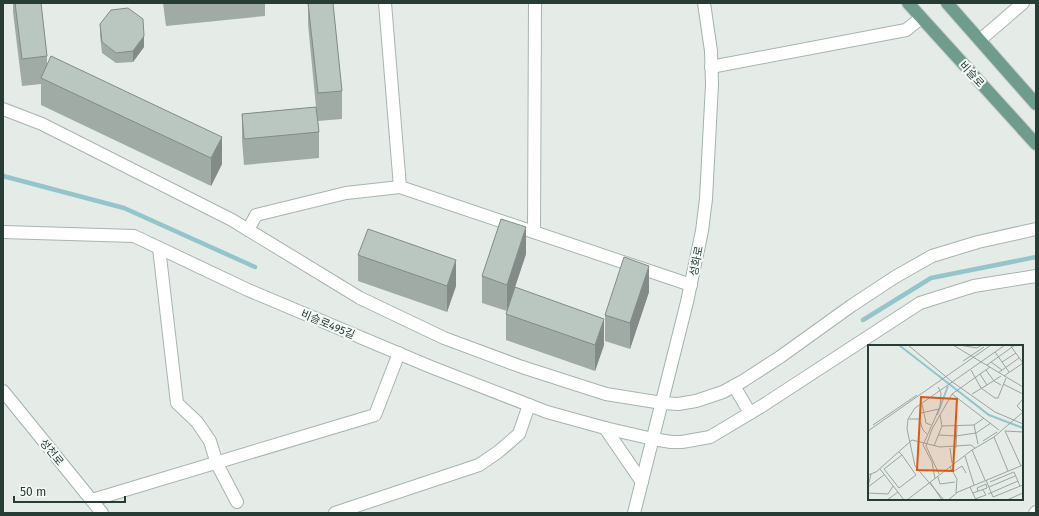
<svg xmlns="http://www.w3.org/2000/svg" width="1039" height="516" font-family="'Fira Sans','Noto Sans KR',sans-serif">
<rect width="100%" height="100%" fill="#e5ece8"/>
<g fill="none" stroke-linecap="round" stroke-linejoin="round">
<g stroke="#94c5ca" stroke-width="4.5">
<polyline points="3,176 124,208 255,267"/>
<polyline points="863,320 931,278 1036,257"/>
</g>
<g stroke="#a8b4ae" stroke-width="14">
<g id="minor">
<polyline points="385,3 400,187"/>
<polyline points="980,40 1023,3"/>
<polyline points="711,67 906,30 921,18"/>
<polyline points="3,109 42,124 232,220 360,298 444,338 522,367 606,394 662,403 678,404 696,401 723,392 743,381 780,357 851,306 895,277 932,256 978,242 1036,229"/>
<polyline points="248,230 256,215 346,193 400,187 691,285"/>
<polyline points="3,232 134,236 248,290 431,367 547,412 605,428 653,439 671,442 682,442 710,437 762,406 920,303 974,286 1036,276"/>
<polyline points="534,232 535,3"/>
<polyline points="159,248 177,403 197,422 210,441 217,464 237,502"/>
<polyline points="734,386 750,413"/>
<polyline points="92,500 375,415 399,353"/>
<polyline points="335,513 479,465 498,452 519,434 529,405"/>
</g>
</g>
<g stroke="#a1b4ac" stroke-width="14">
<g id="secondary">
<polyline points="3,391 102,513"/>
<polyline points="605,428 642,482"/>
<polyline points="634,513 687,302 702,231 706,199 712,84 711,51 704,3"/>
<polyline points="1035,513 1036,512"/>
</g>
</g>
<g stroke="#c2c8c6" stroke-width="14">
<g id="primary">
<polyline points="908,3 1036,144"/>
<polyline points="947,3 1036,104"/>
</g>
</g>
<use href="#minor" stroke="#fff" stroke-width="12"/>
<use href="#secondary" stroke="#fff" stroke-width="12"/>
<use href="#primary" stroke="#6f9c8d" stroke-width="12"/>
</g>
<g fill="#a0aba6">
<polygon points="13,3 41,3 47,56 47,65 222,164 211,186 41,105 41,84 22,86 13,12"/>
<polygon points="163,3 265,3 265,16 166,26"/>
<polygon points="308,3 333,3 342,91 342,119 318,121 319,132 319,158 244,165 242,140 242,114 316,107 308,24"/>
<polygon points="100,24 144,47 133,62 116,63 102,53 100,35"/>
<polygon points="526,254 507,311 482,303 482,276"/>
<polygon points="358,255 456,286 447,312 358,281"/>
<polygon points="649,292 630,349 605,341 605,315"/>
<polygon points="506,314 604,345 595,371 506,340"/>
</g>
<g fill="#828b87">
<polygon points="144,36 144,47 133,62 133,51"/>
<polygon points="222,137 222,164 211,186 211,158"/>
<polygon points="526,227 526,254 507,311 507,285"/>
<polygon points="456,260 456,286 447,312 447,286"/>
<polygon points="649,266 649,292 630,349 630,323"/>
<polygon points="604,319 604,345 595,371 595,345"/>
</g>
<g fill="#bac7c1" stroke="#828b87">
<polygon points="15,3 41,3 47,56 22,59"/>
<polygon points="308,3 333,3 342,91 318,93"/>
<polygon points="128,8 143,19 144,36 133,51 116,53 102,42 100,24 111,10"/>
<polygon points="51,56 222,137 211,158 41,78"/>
<polygon points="316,107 319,132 244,139 242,114"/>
<polygon points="501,219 526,227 507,285 482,276"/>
<polygon points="368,229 456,260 447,286 358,255"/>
<polygon points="624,257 649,266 630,323 605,315"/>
<polygon points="515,287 604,319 595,345 506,314"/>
</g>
<g text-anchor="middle" stroke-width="4" stroke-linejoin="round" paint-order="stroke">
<g font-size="11" fill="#263c34" stroke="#f5f9f7">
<text transform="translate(972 74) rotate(48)" y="4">비슬로</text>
<text transform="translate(696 261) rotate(-79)" y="4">성화로</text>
<text transform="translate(328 324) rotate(23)" y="4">비슬로495길</text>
<text transform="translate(52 452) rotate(51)" y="4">성천로</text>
</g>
</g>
<g transform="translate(868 345)">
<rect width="155" height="155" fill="#e5ece8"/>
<path fill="none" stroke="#94c5ca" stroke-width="2" d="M31,0L121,70L155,83M69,70L80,41"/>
<path fill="none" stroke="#99a6a0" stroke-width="1" d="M40,0L83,36L127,67L155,79M85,0L155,42M91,0L109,3L114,0M142,0L155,18M127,7L141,27M95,16L116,2M123,17L134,25M134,17L148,8M119,20L147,0M103,25L113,43L127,53H130L138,33M118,25L126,36L133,40M130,28L151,13M136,31L155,18M135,39L155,49M119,40L133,31M84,49L131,85M104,49L119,40L112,29M54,59L58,78L63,80M154,66L149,61L155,54M53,68L71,64M41,74H51L55,85L59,89M5,80L49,50M106,80L110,99M74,81L106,80L116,73M0,86L123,0M137,86L153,121M137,86L155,87M71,90L88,91L108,88L123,78M126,92L140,126M115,96L129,87M66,101L74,81L72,70M82,103L84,118M88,103L89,81M104,105L117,135M31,107L34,110L16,124L31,143L48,130L34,110M97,111L106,140M82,122L89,134L88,148M12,124L36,155M86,126L94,121L98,128M71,129L58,101L64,84L84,49L122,22M0,130L8,127L44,95L72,102L103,100L107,103M70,132L72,139L87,137M67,134L64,117L55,100L72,62L73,48L70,42M118,135L125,152L155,140M62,137L74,155M122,137L146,127L152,141M0,141L3,129M0,142L16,130M102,142L108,155M121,142L147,131M0,148L20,149L25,141M105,148L119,143L118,139L109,143L110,146M120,149L150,136M107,154L118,150L115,145M19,155L30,147M39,155L104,105L126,92L155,67M76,155L47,121L39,84L40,74L47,63L137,0M80,155L90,147L155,120M139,155L155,148"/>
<path fill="#de580e" fill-opacity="0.15" stroke="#de580e" stroke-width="2" d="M53,52L89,54L85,126L49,125Z"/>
<rect width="155" height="155" fill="none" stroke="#263c34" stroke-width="2"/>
</g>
<rect width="1039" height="516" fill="none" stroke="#263c34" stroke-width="8"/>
<path d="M14 496v6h111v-6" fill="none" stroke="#263c34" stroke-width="2"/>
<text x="20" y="496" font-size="12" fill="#263c34" stroke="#f5f9f7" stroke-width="3" paint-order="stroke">50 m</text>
</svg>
